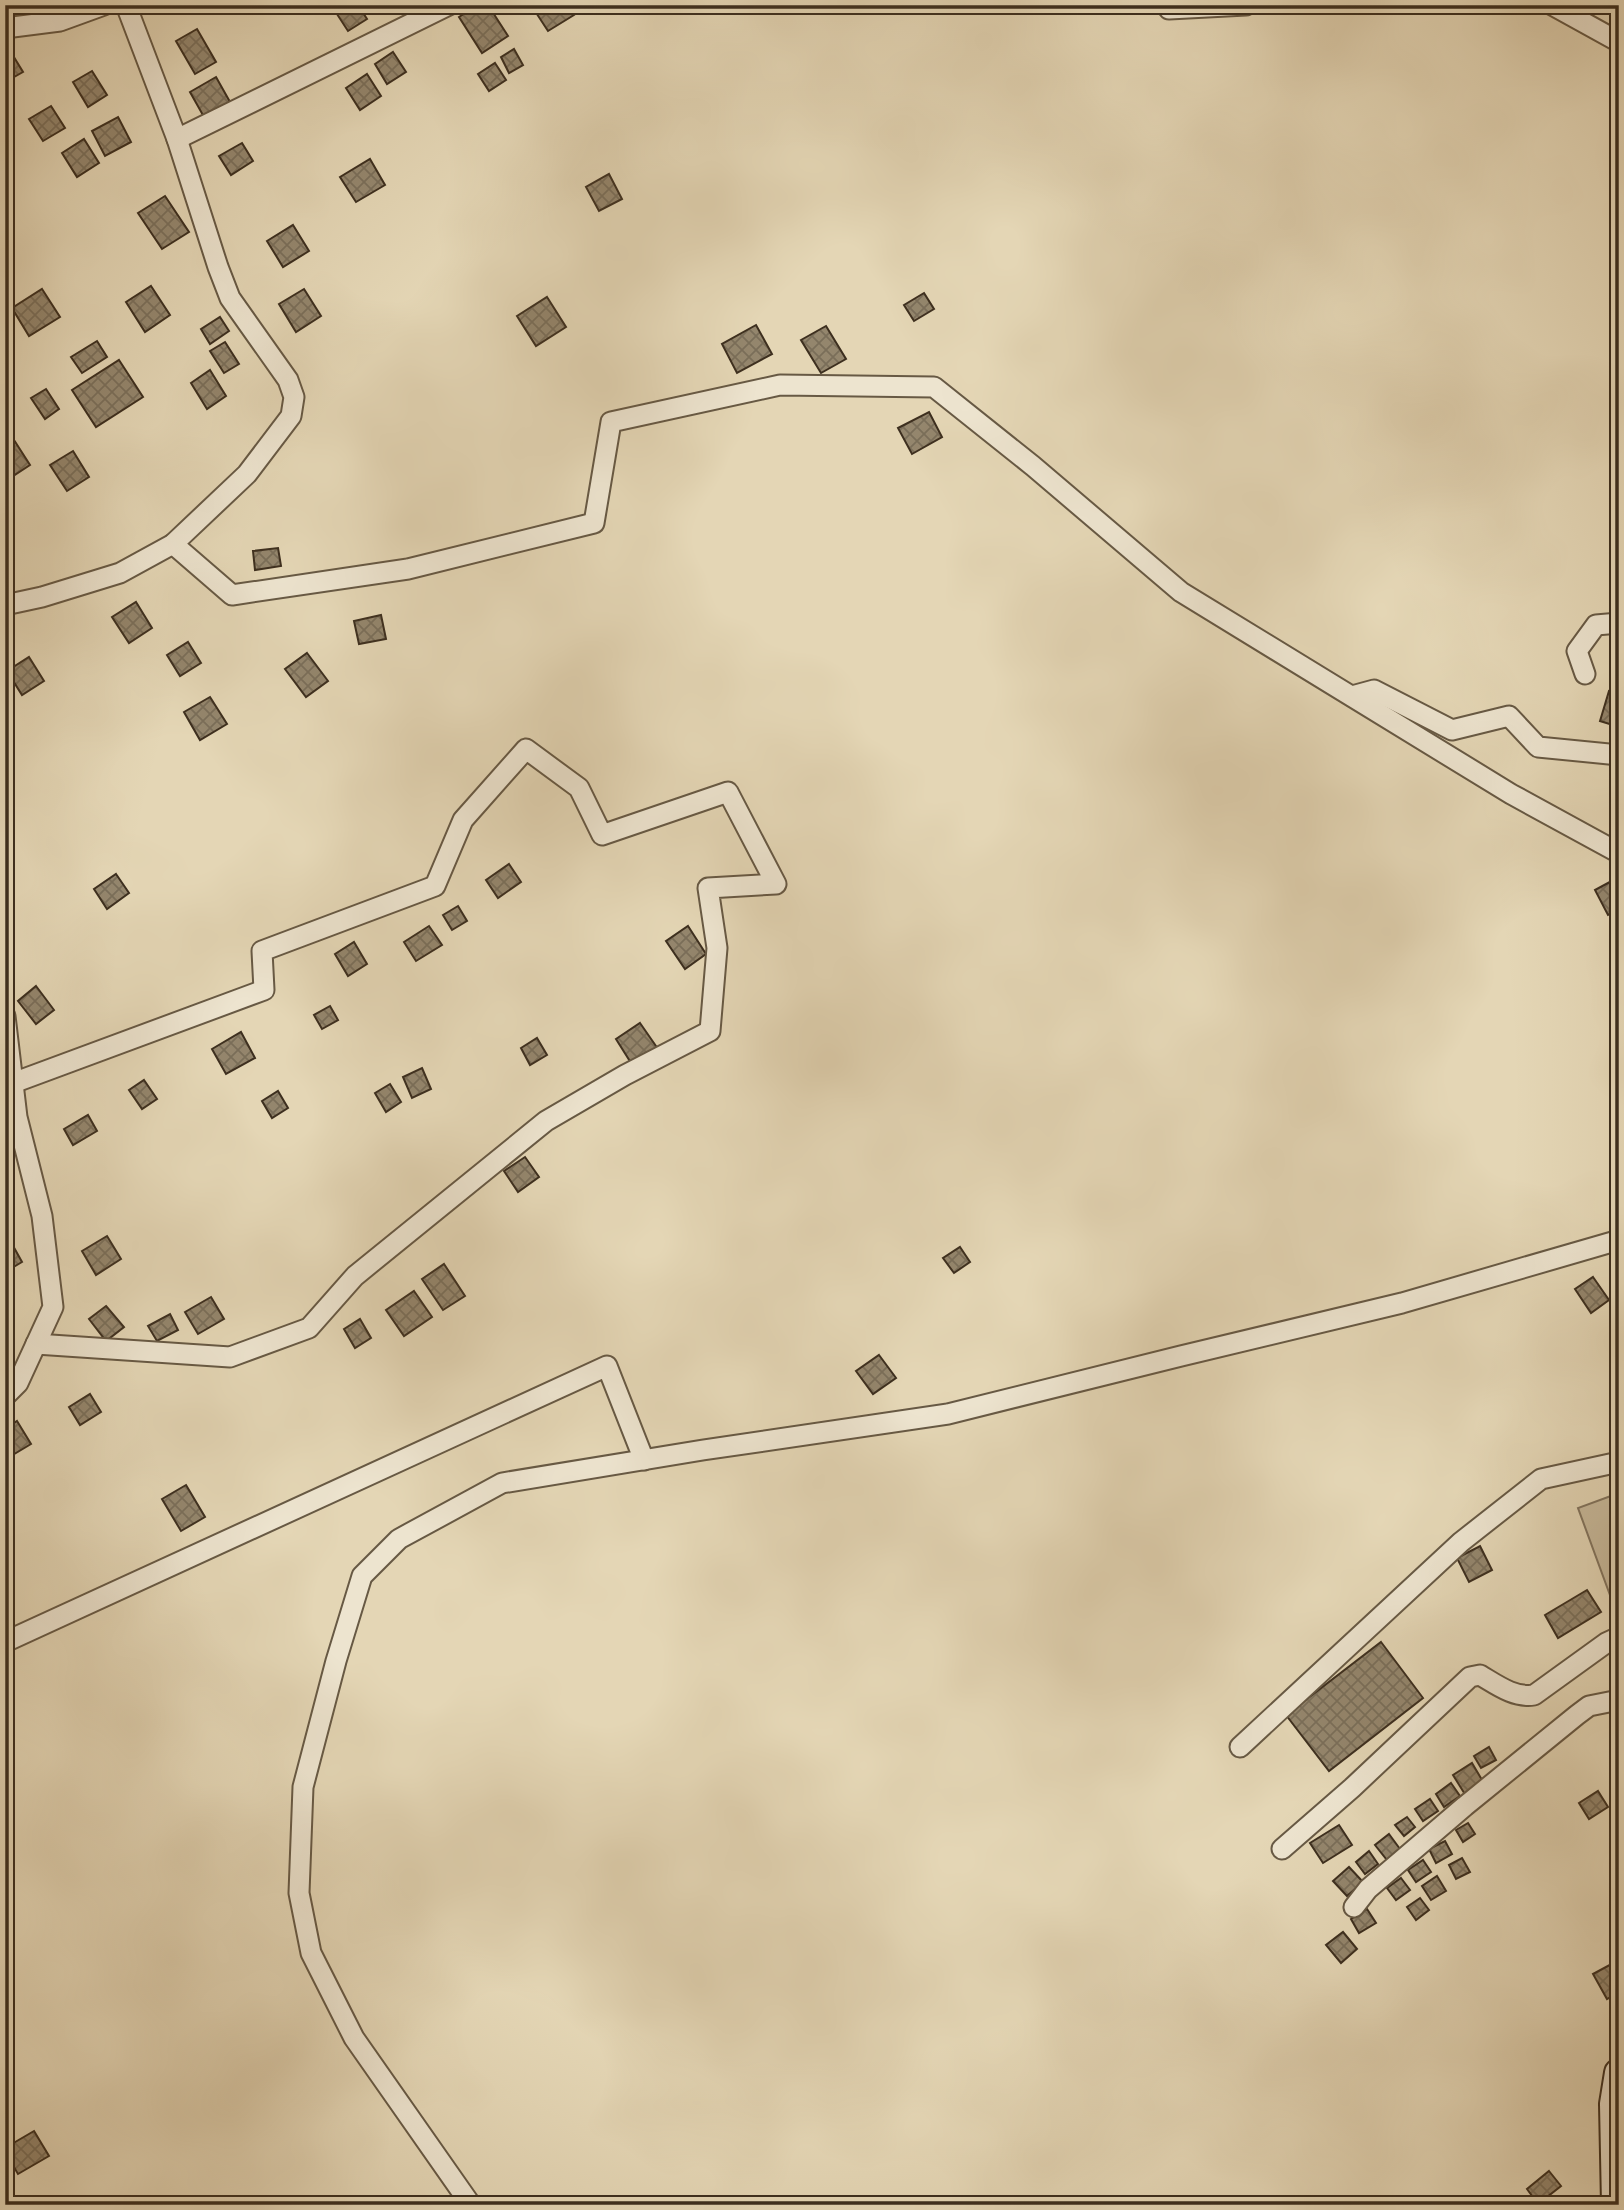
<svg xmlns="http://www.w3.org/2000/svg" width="1624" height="2210" font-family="'Libre Caslon Text',serif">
<defs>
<pattern id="building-cross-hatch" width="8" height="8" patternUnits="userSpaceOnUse" patternTransform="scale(1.75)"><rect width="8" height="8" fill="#94866d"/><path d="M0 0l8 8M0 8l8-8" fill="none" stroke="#7a6e59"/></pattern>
</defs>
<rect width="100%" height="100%" fill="#e4d6b5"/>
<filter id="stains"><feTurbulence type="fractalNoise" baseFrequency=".00286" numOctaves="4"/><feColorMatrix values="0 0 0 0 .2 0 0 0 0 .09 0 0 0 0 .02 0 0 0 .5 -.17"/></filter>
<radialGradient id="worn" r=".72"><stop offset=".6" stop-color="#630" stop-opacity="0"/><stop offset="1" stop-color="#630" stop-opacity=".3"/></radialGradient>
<polygon fill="#c8ba9c" stroke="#82745e" stroke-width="2" points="1619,1493 1619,1604 1614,1606 1578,1508"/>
<g fill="url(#building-cross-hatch)" stroke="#3d2f1f" stroke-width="2">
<polygon points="336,5 358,5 367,19 348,31 333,8"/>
<polygon points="478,5 488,5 508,36 482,53 459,17"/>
<polygon points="537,5 568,5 574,15 548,31 533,8"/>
<polygon points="197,29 216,62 195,74 176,41"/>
<polygon points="9,49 23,72 5,82 5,51"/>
<polygon points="514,49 523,65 509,73 501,57"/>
<polygon points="393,52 406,72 387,84 375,64"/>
<polygon points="495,63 506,80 489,91 478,74"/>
<polygon points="92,71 107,95 88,107 73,82"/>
<polygon points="367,74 381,96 360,110 346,88"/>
<polygon points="216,77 230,102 204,117 190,92"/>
<polygon points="51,106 65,128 43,141 29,119"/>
<polygon points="118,117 131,142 105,156 92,131"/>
<polygon points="84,139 99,163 77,177 62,153"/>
<polygon points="242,143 253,161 231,175 219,156"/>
<polygon points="370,159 385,185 356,202 340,177"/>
<polygon points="609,174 622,199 599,211 586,187"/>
<polygon points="165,196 189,232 162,249 138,213"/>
<polygon points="293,225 309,251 283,267 267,241"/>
<polygon points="151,286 170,315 145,332 126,302"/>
<polygon points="42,289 60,317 29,336 12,308"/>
<polygon points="304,289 321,316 296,332 279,304"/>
<polygon points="924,293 934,309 914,321 904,305"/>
<polygon points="547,297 566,327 536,346 517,316"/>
<polygon points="220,317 229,331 210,344 201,329"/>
<polygon points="756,325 772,354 737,373 722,344"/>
<polygon points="826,326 846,359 821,373 801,340"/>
<polygon points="97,341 107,357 82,373 71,357"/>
<polygon points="225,342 239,364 224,373 210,351"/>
<polygon points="119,360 143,397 96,427 72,390"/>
<polygon points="210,370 226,396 207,409 191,383"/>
<polygon points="46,389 59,409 45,419 31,398"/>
<polygon points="929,412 942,437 912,454 898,428"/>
<polygon points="14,440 30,465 10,478 5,470 5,446"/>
<polygon points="73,451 89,477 67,491 50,465"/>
<polygon points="278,548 281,566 255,570 253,551"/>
<polygon points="136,602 152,628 129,643 112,617"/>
<polygon points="381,615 386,639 359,644 354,621"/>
<polygon points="188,642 201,663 180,676 167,655"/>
<polygon points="307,653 328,681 306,697 285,669"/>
<polygon points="29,657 44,681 22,695 7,671"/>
<polygon points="1609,691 1619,693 1619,727 1600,721"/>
<polygon points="210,697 227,724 200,740 184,712"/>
<polygon points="509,864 521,882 498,898 486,880"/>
<polygon points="116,874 129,893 107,909 94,889"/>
<polygon points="1619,877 1619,909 1608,915 1595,890"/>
<polygon points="458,906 467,921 452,930 443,915"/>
<polygon points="429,926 442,945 416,961 404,942"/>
<polygon points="688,926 706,954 685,969 666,941"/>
<polygon points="354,942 367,964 348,976 335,954"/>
<polygon points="36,986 54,1010 36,1024 18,1001"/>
<polygon points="330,1006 338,1020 322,1029 314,1015"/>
<polygon points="640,1023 658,1049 633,1066 616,1039"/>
<polygon points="241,1032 255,1058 226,1074 212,1049"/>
<polygon points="537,1038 547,1055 530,1065 521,1048"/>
<polygon points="422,1068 431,1089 412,1098 403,1077"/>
<polygon points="144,1080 157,1099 142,1109 129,1090"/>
<polygon points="390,1084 401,1102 386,1112 375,1093"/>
<polygon points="278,1091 288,1108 272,1118 262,1101"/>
<polygon points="88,1115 97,1131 73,1145 64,1129"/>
<polygon points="525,1157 539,1177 518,1192 504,1171"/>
<polygon points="7,1235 22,1262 5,1272 5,1236"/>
<polygon points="107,1236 121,1259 96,1275 82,1251"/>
<polygon points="960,1247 970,1262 954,1273 943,1258"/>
<polygon points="444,1264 465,1296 443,1310 422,1279"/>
<polygon points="1593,1277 1609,1300 1591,1313 1575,1289"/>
<polygon points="414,1291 432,1317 404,1336 386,1310"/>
<polygon points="211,1297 224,1319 198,1334 185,1312"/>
<polygon points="106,1306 124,1327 106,1341 89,1319"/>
<polygon points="170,1314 178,1330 157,1341 148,1326"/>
<polygon points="360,1319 371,1338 355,1348 344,1329"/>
<polygon points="879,1355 896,1378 873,1394 856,1371"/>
<polygon points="90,1394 101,1412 80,1425 69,1407"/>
<polygon points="17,1421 31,1444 11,1456 5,1447 5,1429"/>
<polygon points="186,1485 205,1517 181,1531 162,1499"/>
<polygon points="1480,1546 1492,1570 1469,1582 1457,1558"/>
<polygon points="1587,1590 1601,1612 1558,1638 1545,1615"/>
<polygon points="1381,1642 1423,1698 1329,1771 1286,1715"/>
<polygon points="1489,1747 1496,1760 1481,1768 1474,1756"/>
<polygon points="1472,1763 1485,1785 1466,1796 1453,1775"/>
<polygon points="1451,1783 1460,1796 1444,1807 1436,1794"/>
<polygon points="1598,1791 1608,1807 1589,1819 1579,1803"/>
<polygon points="1430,1799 1438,1811 1423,1821 1415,1809"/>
<polygon points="1407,1817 1415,1827 1404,1836 1395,1825"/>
<polygon points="1468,1823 1475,1834 1463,1842 1456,1830"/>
<polygon points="1339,1825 1352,1845 1323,1863 1310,1843"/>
<polygon points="1389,1834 1400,1849 1387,1860 1375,1845"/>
<polygon points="1445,1841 1452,1854 1436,1863 1429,1849"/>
<polygon points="1369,1851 1378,1864 1365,1874 1356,1862"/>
<polygon points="1462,1858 1470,1872 1456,1879 1449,1865"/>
<polygon points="1423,1860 1431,1872 1416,1882 1408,1870"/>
<polygon points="1349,1867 1363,1882 1347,1896 1333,1881"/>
<polygon points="1437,1876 1446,1891 1431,1900 1422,1886"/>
<polygon points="1401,1878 1410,1890 1396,1900 1387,1888"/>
<polygon points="1420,1898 1429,1910 1416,1920 1407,1907"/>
<polygon points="1367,1909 1376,1923 1359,1933 1351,1919"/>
<polygon points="1343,1932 1357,1949 1341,1963 1326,1945"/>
<polygon points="1619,1960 1619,1992 1607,1999 1593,1974"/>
<polygon points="34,2131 49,2156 18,2174 5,2152 5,2148"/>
<polygon points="1549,2171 1561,2186 1538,2204 1527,2189"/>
</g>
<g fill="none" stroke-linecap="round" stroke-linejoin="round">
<g stroke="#675944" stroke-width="23">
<g id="minor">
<polyline points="1166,5 1169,9 1246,5"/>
<polyline points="1552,5 1619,42"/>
<polyline points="5,28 60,21 104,5"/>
<polyline points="177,139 449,5"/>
<polyline points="173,544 232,595 408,569 594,523 611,422 780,385 934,387 1033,466 1181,592 1511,794 1619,853"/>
<polyline points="5,605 42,597 120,573 173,544 247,474 291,416 294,397 288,380 230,298 218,267 177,139 126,5"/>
<polyline points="1585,674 1577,651 1596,625 1619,623"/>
<polyline points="1352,696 1374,690 1452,730 1509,716 1538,747 1619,755"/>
<polyline points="5,1016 17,1117 42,1216 53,1307 18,1383 5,1396"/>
<polyline points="13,1083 264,990 262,951 435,886 463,820 526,749 579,788 602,835 728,792 776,884 708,888 717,948 710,1031 625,1075 546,1121 355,1276 309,1328 230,1357 36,1344"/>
<polyline points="5,1642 607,1366 644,1460"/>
<polyline points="1240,1747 1461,1542 1541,1479 1619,1462"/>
<path d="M1282,1849L1352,1788L1470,1677L1480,1675C1497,1685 1514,1698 1534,1695L1606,1643L1619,1637"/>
<polyline points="1354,1907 1368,1889 1465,1806 1577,1715 1589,1706 1619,1700"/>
<polyline points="471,2205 354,2038 311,1953 299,1893 303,1787 336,1661 362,1576 399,1539 502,1483 703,1450 948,1414 1181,1356 1402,1303 1619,1240"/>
</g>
</g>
<g stroke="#3d2f1f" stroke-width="32">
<polyline id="secondary" points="1616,2205 1614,2104 1619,2073"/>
</g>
<use href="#minor" stroke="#ede4cf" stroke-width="19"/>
<use href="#secondary" stroke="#ede4cf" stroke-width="28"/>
</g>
<rect width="1624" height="2210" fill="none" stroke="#e4d6b5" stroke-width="28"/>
<rect x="7" y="7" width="1610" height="2196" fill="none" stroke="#3d2f1f" stroke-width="3.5"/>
<rect x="14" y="14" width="1596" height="2182" fill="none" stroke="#3d2f1f" stroke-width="2"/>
<rect width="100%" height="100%" filter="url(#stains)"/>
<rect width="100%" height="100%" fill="url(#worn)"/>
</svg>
